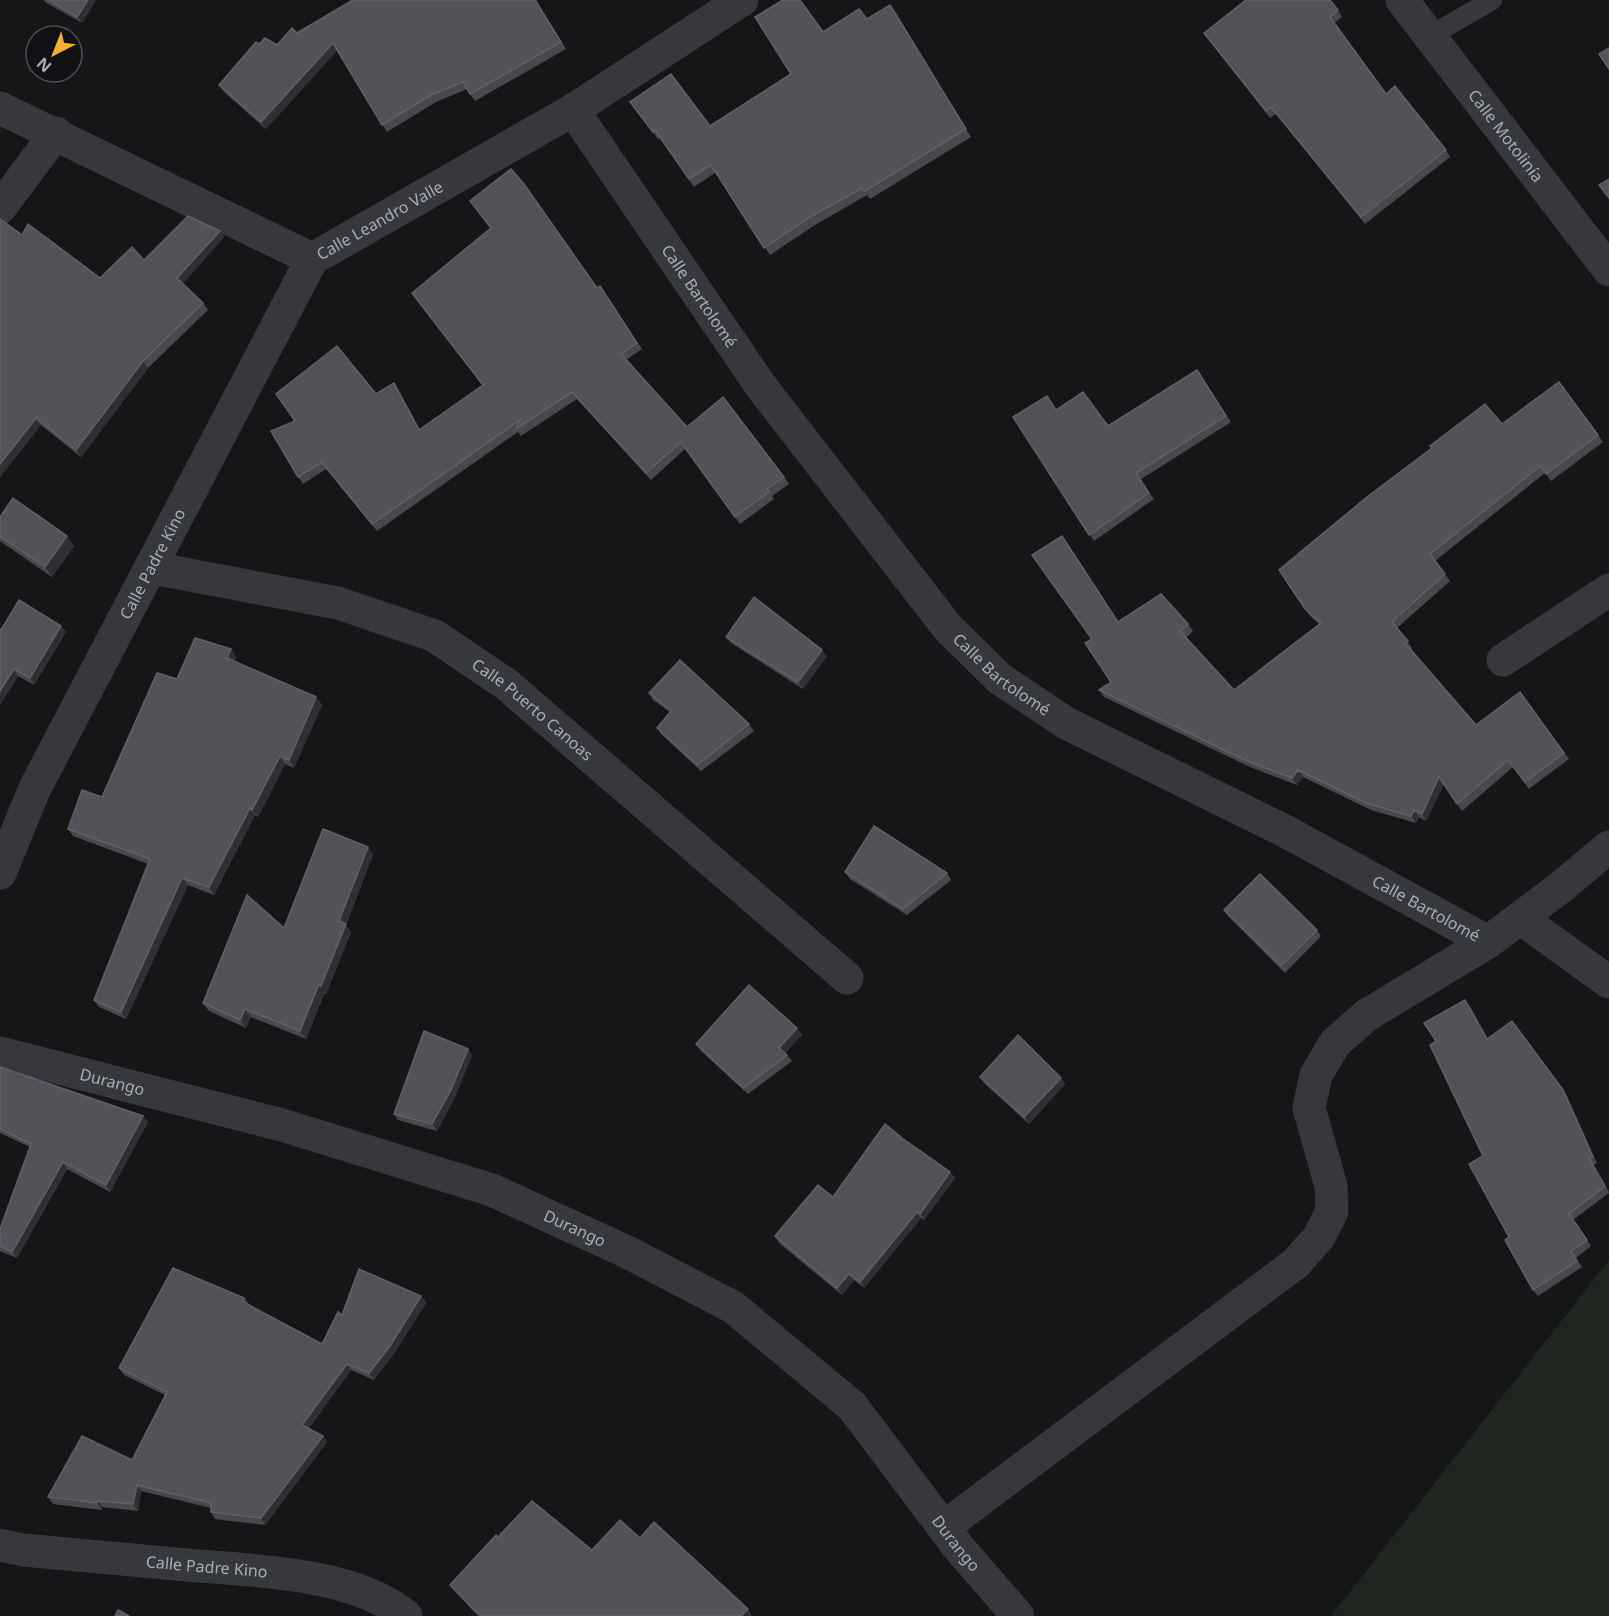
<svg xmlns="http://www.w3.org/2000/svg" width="1609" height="1616" font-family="'Noto Sans',sans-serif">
<rect width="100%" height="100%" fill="#161618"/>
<polygon fill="#1e261f" points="1609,1260 1609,1616 1331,1616"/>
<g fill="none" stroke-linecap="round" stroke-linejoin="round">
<polyline stroke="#37383d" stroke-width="20" points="1430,36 1492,0"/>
<g stroke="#37383d" stroke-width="33">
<path id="s1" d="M1402,0L1609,270"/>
<polyline points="0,108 312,259"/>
<path id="s2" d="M573,110L760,385L948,628L1000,679L1066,723L1285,831L1488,942L1561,887L1609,847"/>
<polyline points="0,208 56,133"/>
<path id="s3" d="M312,259L573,110L742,0"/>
<path id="s4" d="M152,568L338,603L435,636L506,684L847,978"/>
<polyline points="1503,660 1609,590"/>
<path id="s5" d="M0,873L35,788L312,259"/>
<polyline points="1520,918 1609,982"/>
<path id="s6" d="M0,1053L282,1125L492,1190L627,1252L733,1307L852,1406L959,1548L1018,1616"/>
<polyline points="944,1527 1296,1263 1319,1237 1332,1211 1331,1186 1309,1108 1316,1075 1335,1043 1367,1015 1488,942"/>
<path id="s7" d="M0,1545L23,1550C78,1555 133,1560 187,1565C255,1571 353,1572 406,1616"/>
</g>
</g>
<g fill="#47494d">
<polygon points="44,0 96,0 82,23 45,2"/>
<polygon points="536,0 566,49 475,101 467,89 436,102 387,132 337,50 266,129 224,92 219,85 259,44 277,45 297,33"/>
<polygon points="890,5 971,137 870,199 867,195 815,225 770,255 716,172 694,187 660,138 658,139 635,109 710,126 791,74 823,32 867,19"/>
<polygon points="1338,10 1342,17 1334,23 1386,94 1446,150 1450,157 1365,224 1276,114 1270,118 1204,33"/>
<polygon points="220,231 224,237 183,283 203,303 208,310 148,368 81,457 41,425 0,477 22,235 100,278"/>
<polygon points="600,286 642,349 626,360 687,427 784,477 789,484 772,496 774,499 740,524 685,449 651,480 577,399 521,436 518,432 377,531 326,469 303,484 298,477 376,394 394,383 420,429 483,385"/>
<polygon points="1197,370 1231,422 1140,480 1154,499 1094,541 1013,417 1108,426"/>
<polygon points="1559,382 1603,442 1551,481 1545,473 1435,561 1450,581 1397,628 1412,648 1411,650 1476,725 1520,692 1569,759 1529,789 1513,767 1462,811 1444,784 1426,821 1419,817 1416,823 1371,810 1303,777 1297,785 1250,767 1104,697 1099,690 1111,682 1119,621 1188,624 1193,631 1186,638 1234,690 1319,624 1310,616 1279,570 1502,424"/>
<polygon points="0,517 74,546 52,577 0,541"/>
<polygon points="61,626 66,632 34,685 18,676 0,705 1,630"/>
<polygon points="726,637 827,656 803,689 731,643"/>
<polygon points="231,649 236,657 234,661 316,697 322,705 294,768 285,764 258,817 255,815 214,895 188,885 126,1019 99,1007 94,1000 148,864 73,836 68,829 102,797 177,679"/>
<polygon points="649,693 749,724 754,731 701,771 661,734 657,728 670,712 653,700"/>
<polygon points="373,855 346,925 351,932 326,994 325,992 306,1039 251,1017 246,1028 209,1011 203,1003 284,928"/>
<polygon points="845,872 947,873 951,880 907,915 850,879"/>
<polygon points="1224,910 1317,930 1321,936 1285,973 1228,916"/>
<polygon points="1470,1006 1487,1038 1567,1096 1597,1163 1593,1165 1609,1192 1609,1193 1573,1220 1591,1246 1576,1258 1582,1267 1538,1296 1533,1290 1509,1237 1483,1156 1436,1041"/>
<polygon points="797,1028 802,1035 785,1053 792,1061 748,1094 701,1051 696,1044"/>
<polygon points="472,1055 455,1097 437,1131 398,1120 394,1114"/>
<polygon points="0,1067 143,1116 148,1122 110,1192 67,1169 17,1258 0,1251 0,1229 30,1147 0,1133"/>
<polygon points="980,1077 1061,1078 1065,1084 1029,1124 985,1084"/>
<polygon points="902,1138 950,1172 955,1178 924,1220 921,1218 864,1288 854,1280 842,1295 779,1243 775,1236 833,1197"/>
<polygon points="421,1296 426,1303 395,1352 374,1380 351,1370 309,1428 323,1436 327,1442 265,1525 215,1519 211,1512 211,1508 141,1491 138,1511 102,1507 102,1510 53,1504 48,1497 132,1460 165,1395 124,1375 119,1368 244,1298 249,1304 322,1344 342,1315"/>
<polygon points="498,1537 592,1550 640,1538 748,1609 752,1616 478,1616 455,1591 450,1585"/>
</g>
<g fill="#2f3033">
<polygon points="88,0 96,0 82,23 77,17"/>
<polygon points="890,5 896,12 971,137 966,129"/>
<polygon points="333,43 338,50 266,129 261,122"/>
<polygon points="220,231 224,237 182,285 177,278"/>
<polygon points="143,361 148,368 81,457 76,450"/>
<polygon points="394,383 398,390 424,437 419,430"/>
<polygon points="36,418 41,425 0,477 0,464"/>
<polygon points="67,536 74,546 52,577 45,567"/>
<polygon points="61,626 66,632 34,685 30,678"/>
<polygon points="231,649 236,657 233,666 227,658"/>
<polygon points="822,650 827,656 803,689 798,682"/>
<polygon points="14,669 18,676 0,705 0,691"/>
<polygon points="316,697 322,705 294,768 289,760"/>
<polygon points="280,756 285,764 258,817 252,810"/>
<polygon points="1298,770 1303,777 1297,785 1292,778"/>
<polygon points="1439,777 1444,784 1426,821 1422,814"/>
<polygon points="250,808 255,815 214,895 209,887"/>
<polygon points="1414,810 1419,817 1416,823 1411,816"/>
<polygon points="368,847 373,855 346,925 351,932 326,994 321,986 339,921"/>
<polygon points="182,878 188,885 126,1019 121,1012"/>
<polygon points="319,984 325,992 306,1039 300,1031"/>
<polygon points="1465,1000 1470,1006 1491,1045 1487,1039"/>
<polygon points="245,1009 251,1017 246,1028 240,1020"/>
<polygon points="797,1028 802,1035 784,1054 779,1048"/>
<polygon points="468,1049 472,1055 455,1097 437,1131 432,1124"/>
<polygon points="1061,1078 1065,1084 1029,1124 1024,1117"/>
<polygon points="1563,1090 1567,1096 1597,1163 1593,1157"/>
<polygon points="143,1116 148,1122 110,1192 106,1185"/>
<polygon points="63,1162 67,1169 17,1258 12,1252"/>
<polygon points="950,1172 955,1178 924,1220 920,1214"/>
<polygon points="917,1212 921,1218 864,1288 860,1282"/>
<polygon points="849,1274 854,1280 842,1295 837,1288"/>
<polygon points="421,1296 426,1303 395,1352 374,1380 369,1373"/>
<polygon points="347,1364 351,1370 307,1431 302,1425"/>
<polygon points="323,1436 327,1442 265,1525 261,1518"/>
<polygon points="137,1485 141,1491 138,1511 133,1504"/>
<polygon points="98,1501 102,1507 102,1510 97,1503"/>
<polygon points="748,1609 752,1616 741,1616"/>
</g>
<g fill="#525359" stroke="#5f6168" stroke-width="1.5">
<polygon points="49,0 88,0 77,17"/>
<polygon points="353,0 535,0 561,42 470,94 463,82 431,95 382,125 333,43 261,122 219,85 256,42 259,44 265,38 277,45 292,28 297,33"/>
<polygon points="783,0 800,0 823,32 859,9 867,19 890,5 966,129 865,191 862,188 810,217 764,248 711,165 689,179 655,130 653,132 630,102 671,74 710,126 791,74 755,17"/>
<polygon points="1246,0 1330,0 1338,10 1330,17 1386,94 1395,86 1446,150 1361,217 1271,107 1266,111 1204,33"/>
<polygon points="1609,48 1609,69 1599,54"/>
<polygon points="511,169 524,184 597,288 600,286 637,343 621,354 687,427 723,397 784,477 767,489 769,492 735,517 681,442 646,473 572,392 516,429 520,420 372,524 322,462 298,477 271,431 295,421 276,394 337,346 376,394 394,383 419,430 483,385 412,293 491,228 470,201"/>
<polygon points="1609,179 1609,198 1599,185"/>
<polygon points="188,216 220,231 177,278 203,303 143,361 76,450 36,418 0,464 0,219 22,235 28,224 100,278 132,247 144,260"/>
<polygon points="1197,370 1226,416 1136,473 1149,493 1089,535 1013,417 1047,396 1056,410 1083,392 1108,426"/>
<polygon points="1559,382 1598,435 1546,474 1540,466 1430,554 1445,574 1392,622 1408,641 1405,643 1476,725 1520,692 1564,753 1525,782 1508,760 1457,804 1439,777 1422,814 1414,810 1411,816 1366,803 1298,770 1292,778 1245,760 1099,690 1111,682 1085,643 1092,639 1032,555 1062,536 1118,622 1161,594 1188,624 1180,631 1234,690 1321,623 1305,609 1279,570 1367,497 1432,448 1430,446 1485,404 1502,424"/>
<polygon points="13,498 67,536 45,567 0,536 0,517"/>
<polygon points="754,597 822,650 798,682 726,637"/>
<polygon points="19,600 61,626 30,678 14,669 0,691 0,629 1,630"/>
<polygon points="195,638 231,649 227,658 316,697 289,760 280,756 252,810 250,808 209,887 182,878 121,1012 94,1000 150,859 68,829 82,790 102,797 157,673 177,679"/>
<polygon points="680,660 749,724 697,765 657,728 671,711 649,693"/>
<polygon points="874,826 947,873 903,909 845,872"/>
<polygon points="323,829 368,847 339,921 346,924 321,986 319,984 300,1031 245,1009 240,1020 203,1003 247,895 284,928"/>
<polygon points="1260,874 1317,930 1281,966 1224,910"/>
<polygon points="749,985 797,1028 779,1048 787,1055 743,1088 696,1044"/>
<polygon points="1465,1000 1487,1039 1512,1021 1563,1090 1593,1157 1589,1158 1605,1186 1569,1214 1587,1240 1571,1251 1577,1261 1533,1290 1505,1240 1509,1237 1469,1164 1483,1156 1430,1045 1436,1041 1424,1023"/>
<polygon points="424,1031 468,1049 451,1090 432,1124 394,1114"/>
<polygon points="1018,1035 1061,1078 1024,1117 980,1077"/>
<polygon points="0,1067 143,1116 106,1185 63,1162 12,1252 0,1246 0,1229 31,1144 0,1129"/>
<polygon points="885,1124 902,1138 950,1172 920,1214 917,1212 860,1282 849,1274 837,1288 775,1236 818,1185 833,1197"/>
<polygon points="173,1268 244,1298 243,1302 322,1344 338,1312 342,1315 359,1269 421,1296 390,1346 369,1373 347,1364 302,1425 323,1436 261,1518 211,1512 211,1503 137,1485 133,1504 98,1501 97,1503 48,1497 82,1436 132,1460 167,1392 119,1368"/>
<polygon points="532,1501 592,1550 620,1520 640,1538 654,1522 748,1609 741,1616 482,1616 472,1608 450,1585 496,1535 498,1537"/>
<polygon points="118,1610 129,1616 115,1616"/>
</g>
<g text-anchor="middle" stroke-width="4.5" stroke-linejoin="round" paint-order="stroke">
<g font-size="16" fill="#a8adb8" stroke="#111113">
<text dy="6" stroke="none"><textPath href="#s1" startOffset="171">Calle Motolinía</textPath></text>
<text dy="6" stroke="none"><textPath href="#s3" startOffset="78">Calle Leandro Valle</textPath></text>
<text dy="6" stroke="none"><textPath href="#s2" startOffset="225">Calle Bartolomé</textPath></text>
<text dy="6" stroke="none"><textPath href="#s5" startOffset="345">Calle Padre Kino</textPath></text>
<text dy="6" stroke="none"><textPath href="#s2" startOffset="711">Calle Bartolomé</textPath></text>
<text dy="6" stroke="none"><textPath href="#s4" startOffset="414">Calle Puerto Canoas</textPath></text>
<text dy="6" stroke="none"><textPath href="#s2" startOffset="1197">Calle Bartolomé</textPath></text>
<text dy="6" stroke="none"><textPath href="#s6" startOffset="116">Durango</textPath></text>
<text dy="6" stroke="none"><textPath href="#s6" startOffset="602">Durango</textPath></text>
<text dy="6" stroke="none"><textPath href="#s6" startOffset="1106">Durango</textPath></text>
<text dy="6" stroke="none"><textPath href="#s7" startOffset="208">Calle Padre Kino</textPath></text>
</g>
</g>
<g transform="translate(54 54) rotate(222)"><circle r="28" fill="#111113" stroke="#4d4f55" stroke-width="1.5"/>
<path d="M0-4.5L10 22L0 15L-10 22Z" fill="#f2b134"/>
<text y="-9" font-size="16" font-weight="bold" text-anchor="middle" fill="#a8adb8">N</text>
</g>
</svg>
